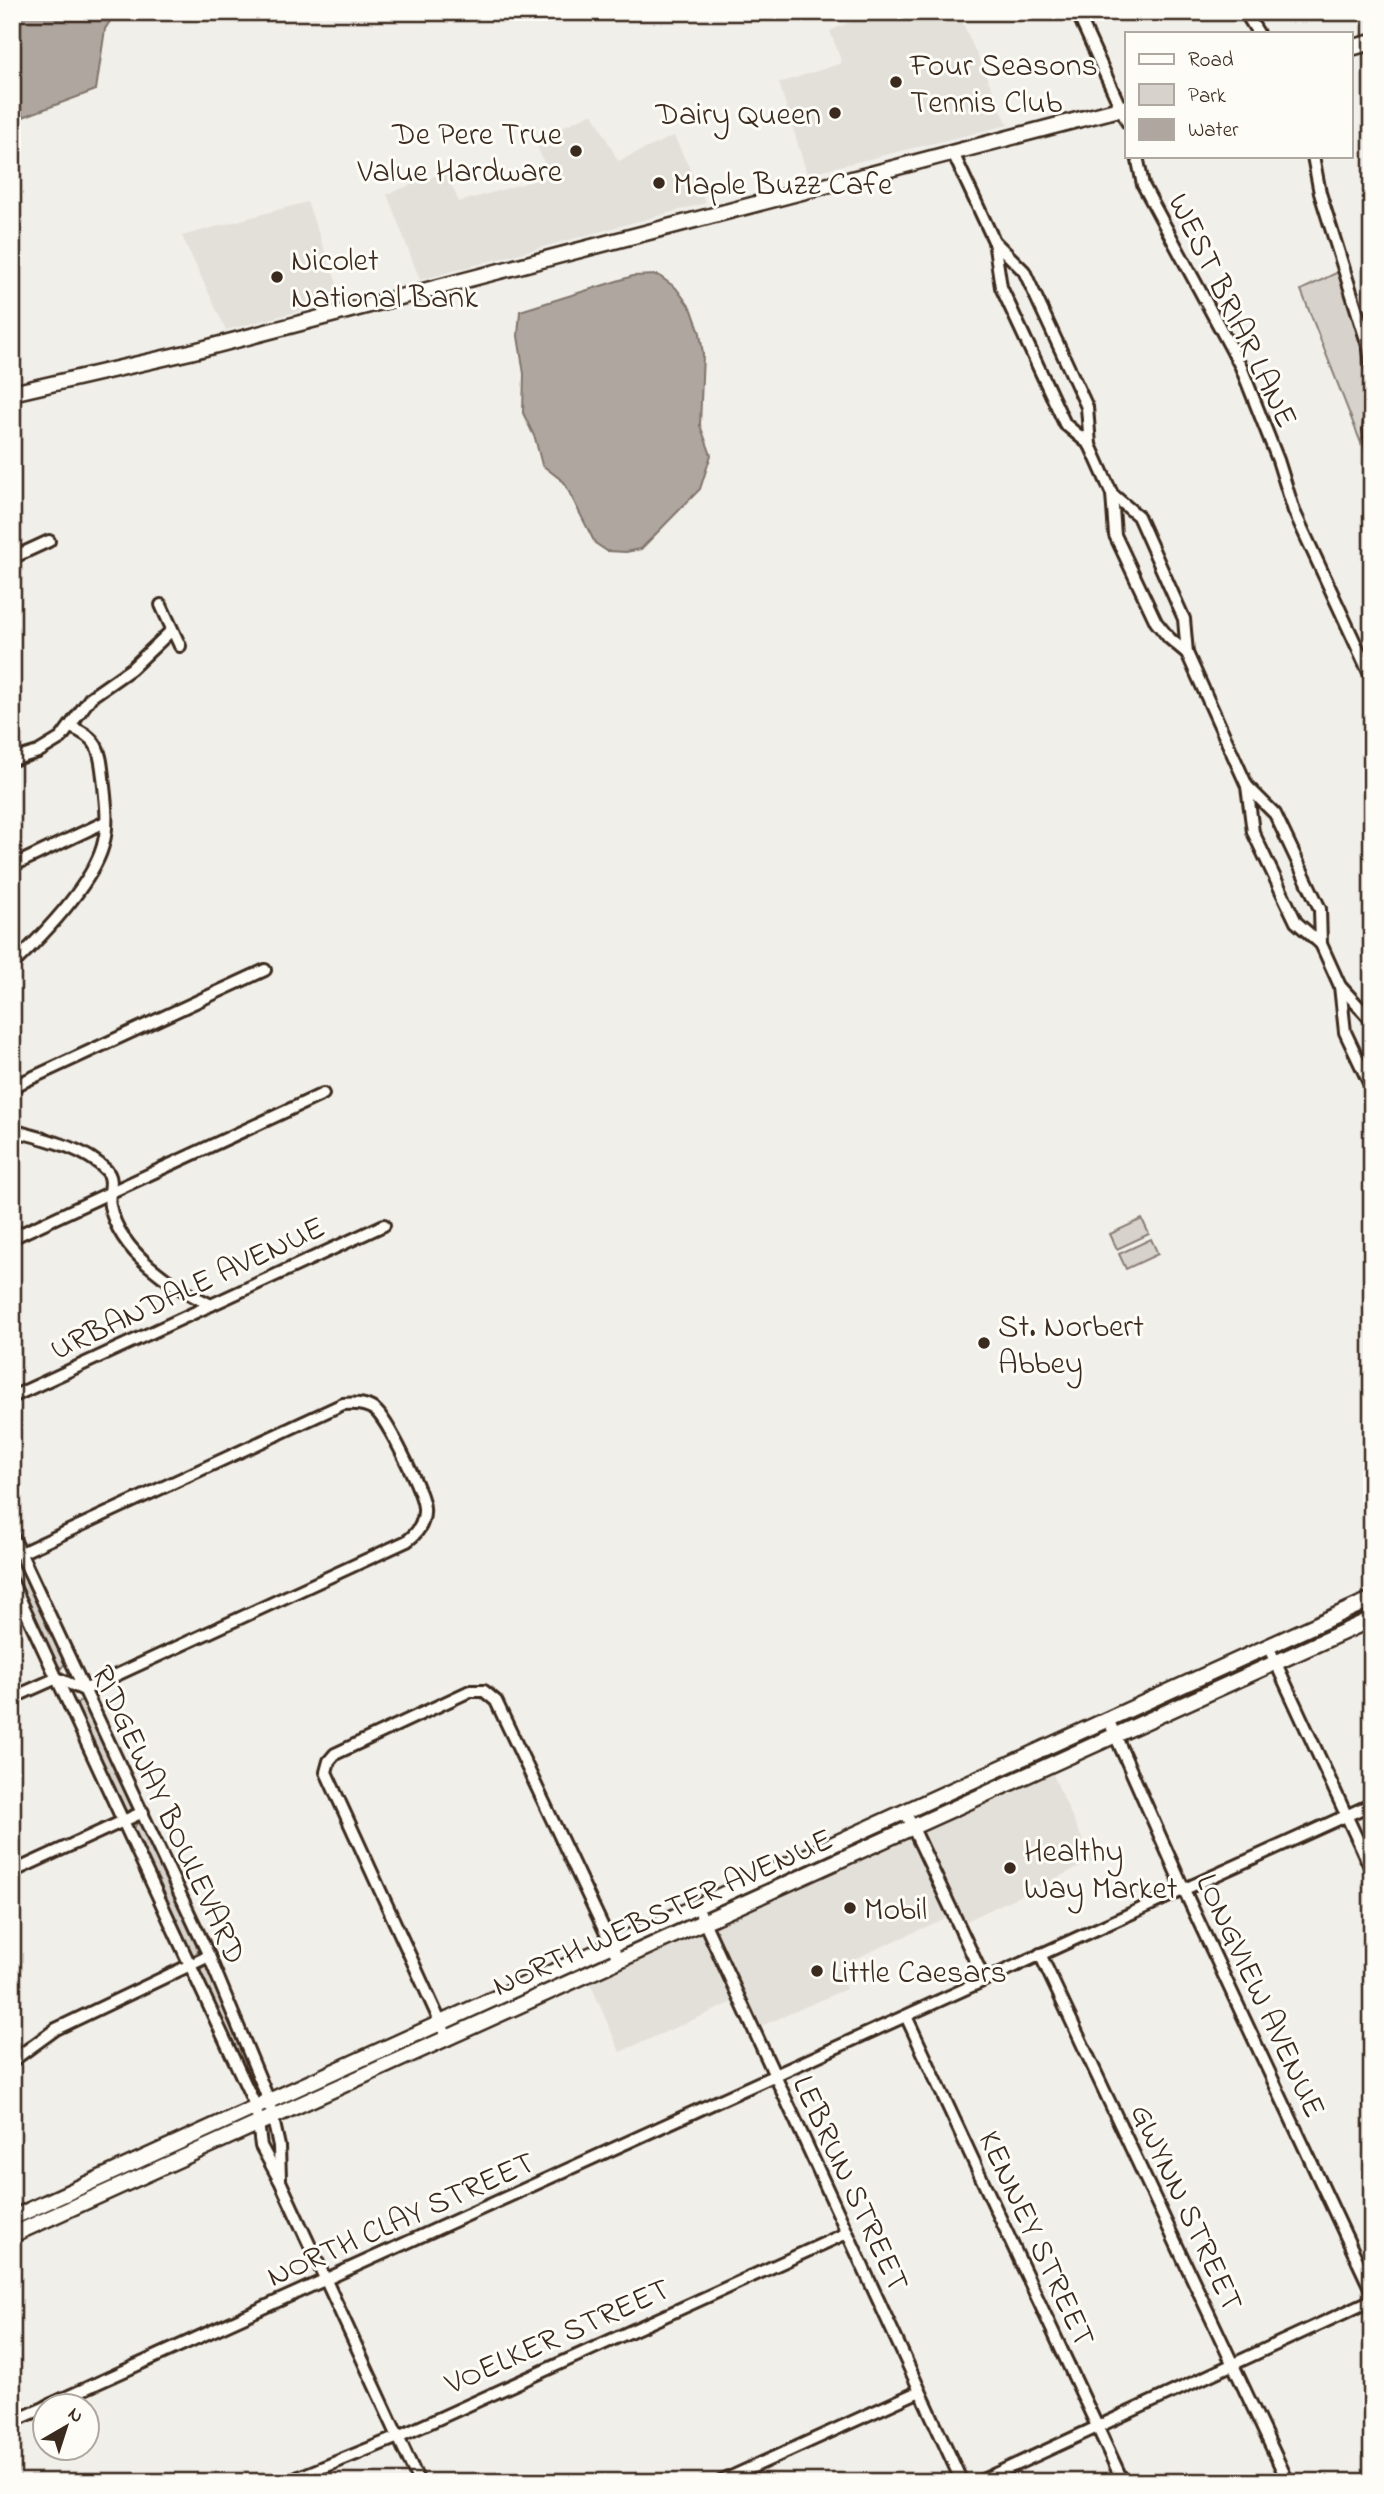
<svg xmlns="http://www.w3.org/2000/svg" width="1384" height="2494" font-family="'Indie Flower',sans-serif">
<rect width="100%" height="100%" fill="#f1efea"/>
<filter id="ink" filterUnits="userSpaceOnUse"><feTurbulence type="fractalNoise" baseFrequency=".0143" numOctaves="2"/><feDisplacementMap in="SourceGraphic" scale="14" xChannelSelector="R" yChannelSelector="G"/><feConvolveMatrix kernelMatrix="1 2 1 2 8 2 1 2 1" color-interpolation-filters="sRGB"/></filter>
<g filter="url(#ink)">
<g fill="#e3e0da">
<polygon points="871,12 901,12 913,21 922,20 930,12 958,12 1008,125 807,174 779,83 842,63 830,31"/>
<polygon points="593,113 618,161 674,136 706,203 420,280 387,194 446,172 459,202 550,176 534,140"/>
<polygon points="307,202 343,300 226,330 182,236"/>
<polygon points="1046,1759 1092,1861 958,1925 953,1915 836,1967 846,1989 752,2030 738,2000 620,2052 584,1969"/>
</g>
<g fill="#d7d2cc" stroke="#897e75" stroke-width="2">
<path d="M1338,272C1363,330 1375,380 1361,443L1301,290Z"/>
<polygon points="1142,1219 1149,1234 1117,1249 1110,1234"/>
<polygon points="1151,1239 1158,1254 1126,1269 1119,1254"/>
<polygon points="17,1564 21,1566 65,1662 65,1664 61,1668 57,1665 12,1570 13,1565"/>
<polygon points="79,1701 84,1703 132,1804 132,1809 128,1812 124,1809 76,1707"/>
<polygon points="137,1823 141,1825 199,1949 195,1955 191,1953 133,1830"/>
<polygon points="205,1967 208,1969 260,2091 259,2094 255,2091 200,1973 201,1968"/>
</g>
<g fill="#aea69f" stroke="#80746b" stroke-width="2">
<polygon points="12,12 116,12 105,29 96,90 12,121"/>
<polygon points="658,275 676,288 692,310 700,333 703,354 700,425 711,455 700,489 641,549 626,552 607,551 595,543 564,482 542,465 535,438 523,413 524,374 518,336 520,311 633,276"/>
</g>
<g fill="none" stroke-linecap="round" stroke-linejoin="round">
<g stroke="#3b2a1e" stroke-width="16">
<g id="minor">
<polyline points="1077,12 1127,122"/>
<polyline points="1245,12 1258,33"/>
<polyline points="953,153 994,241 1024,271 1087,407 1090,445 1112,494 1138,516 1184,619 1187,653 1247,786 1275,814 1320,909 1321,944 1340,986 1372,1021"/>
<polyline points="1137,156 1143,185 1241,367 1278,460 1294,511 1372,679"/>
<polyline points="1313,156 1320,193 1369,349 1372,371"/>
<polyline points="994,241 1001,287 1065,424 1090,445"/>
<polyline points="1372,402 1369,430 1372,449"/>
<polyline points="1112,494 1115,535 1156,622 1169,638 1187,653"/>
<polyline points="12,558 49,541"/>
<polyline points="161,605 180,646"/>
<polyline points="12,760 38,752 61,738 91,697 131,669 172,630"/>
<polyline points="1247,786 1253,832 1296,922 1321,944"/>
<polyline points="12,866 105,822"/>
<path d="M12,965C41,937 96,881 104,841C109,820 105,797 103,777C100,749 98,738 71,727"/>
<polyline points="1340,986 1345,1032 1372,1089"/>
<polyline points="12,1087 265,970"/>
<path d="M12,1130C43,1139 82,1146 106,1170C116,1180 107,1194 110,1206C120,1253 171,1286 211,1305"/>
<polyline points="12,1238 323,1094"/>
<polyline points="12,1397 384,1225"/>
<polyline points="12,1535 209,1956 269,2101 279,2146 280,2179"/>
<path d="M12,1551L21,1553L343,1404C354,1403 365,1403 375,1410C387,1419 423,1492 424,1508C425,1522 418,1533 407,1541L84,1690L57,1678L12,1698"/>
<polyline points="12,1582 256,2107 261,2146 280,2181 419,2482"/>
<polyline points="1268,1646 1372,1871"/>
<polyline points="1108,1719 1184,1890 1372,2292"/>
<polyline points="905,1811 984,1979"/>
<polyline points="12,1872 143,1812"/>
<polyline points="701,1915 962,2482"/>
<polyline points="1040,1954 1288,2482"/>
<polyline points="906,2016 1123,2482"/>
<polyline points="448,2039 326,1772 329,1761 335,1754 470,1691 484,1691 496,1701 619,1961"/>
<polyline points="12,2061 56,2029 209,1956"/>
<polyline points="47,2406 1372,1804"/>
<polyline points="12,2422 46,2407"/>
<polyline points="287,2482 398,2437 847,2233"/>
<polyline points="720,2482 920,2391"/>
<polyline points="978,2482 1372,2300"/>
</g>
</g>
<g stroke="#3b2a1e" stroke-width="19">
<g id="major">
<polyline points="1351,48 1372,42"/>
<polyline points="12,393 190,352 1127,107"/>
<polyline points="12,2218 1372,1599"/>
<polyline points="12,2235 1372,1619"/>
</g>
</g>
<use href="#minor" stroke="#fdfcf7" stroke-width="10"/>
<use href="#major" stroke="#fdfcf7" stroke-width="14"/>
</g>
</g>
<g fill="#3b2a1e" stroke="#fdfcf7" stroke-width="2.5">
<circle cx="896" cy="82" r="7"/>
<circle cx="835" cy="113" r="7"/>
<circle cx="576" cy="151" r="7"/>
<circle cx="659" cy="183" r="7"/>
<circle cx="277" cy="277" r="7"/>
<circle cx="984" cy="1343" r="7"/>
<circle cx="1010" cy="1868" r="7"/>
<circle cx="850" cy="1908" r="7"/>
<circle cx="817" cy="1971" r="7"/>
</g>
<g text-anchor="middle" stroke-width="6" stroke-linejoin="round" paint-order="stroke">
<g font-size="32" fill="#3b2a1e" stroke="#fdfcf7" text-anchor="start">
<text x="910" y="75">Four Seasons<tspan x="910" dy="37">Tennis Club</tspan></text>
<text x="821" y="124" text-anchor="end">Dairy Queen</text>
<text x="562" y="144" text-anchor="end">De Pere True<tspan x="562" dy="37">Value Hardware</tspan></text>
<text x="673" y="194">Maple Buzz Cafe</text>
<text x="291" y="270">Nicolet<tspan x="291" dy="37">National Bank</tspan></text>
<text x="998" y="1336">St. Norbert<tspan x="998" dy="37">Abbey</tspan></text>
<text x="1024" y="1861">Healthy<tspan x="1024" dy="37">Way Market</tspan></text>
<text x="864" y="1919">Mobil</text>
<text x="831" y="1982">Little Caesars</text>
</g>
<g font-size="32" fill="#3b2a1e" stroke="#fdfcf7">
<text transform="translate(1234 310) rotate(64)" y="11">WEST BRIAR LANE</text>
<text transform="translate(187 1287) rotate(-25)" y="11">URBANDALE AVENUE</text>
<text transform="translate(170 1814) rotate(65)" y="11">RIDGEWAY BOULEVARD</text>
<text transform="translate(662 1911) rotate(-24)" y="11">NORTH WEBSTER AVENUE</text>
<text transform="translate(1262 1995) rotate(65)" y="11">LONGVIEW AVENUE</text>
<text transform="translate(852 2183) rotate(65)" y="11">LEBRUN STREET</text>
<text transform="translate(1188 2207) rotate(65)" y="11">GWYNN STREET</text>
<text transform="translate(400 2218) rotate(-24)" y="11">NORTH CLAY STREET</text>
<text transform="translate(1038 2238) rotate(65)" y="11">KENNEY STREET</text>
<text transform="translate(557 2335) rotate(-24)" y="11">VOELKER STREET</text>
</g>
</g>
<rect width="1384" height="2494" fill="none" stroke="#fdfcf7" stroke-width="42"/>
<rect x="21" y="21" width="1342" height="2452" fill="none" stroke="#3b2a1e" stroke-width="2.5" filter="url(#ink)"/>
<rect x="1125" y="32" width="228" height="126" fill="#fdfcf7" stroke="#afa8a0" stroke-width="2"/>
<rect x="1139" y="54" width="35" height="10" fill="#fdfcf7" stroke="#afa8a0" stroke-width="2"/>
<text x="1188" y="66" font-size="21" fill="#3b2a1e">Road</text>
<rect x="1139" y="84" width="35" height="21" fill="#d7d2cc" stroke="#afa8a0" stroke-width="2"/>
<text x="1188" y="102" font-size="21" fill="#3b2a1e">Park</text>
<rect x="1139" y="119" width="35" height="21" fill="#aea69f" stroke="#afa8a0" stroke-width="2"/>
<text x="1188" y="136" font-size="21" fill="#3b2a1e">Water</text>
<g transform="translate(66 2427) rotate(39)"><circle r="33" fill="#fdfcf7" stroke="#afa8a0" stroke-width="2"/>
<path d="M0-5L12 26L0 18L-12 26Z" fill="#3b2a1e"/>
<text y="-10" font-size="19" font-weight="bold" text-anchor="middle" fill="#3b2a1e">N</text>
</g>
</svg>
